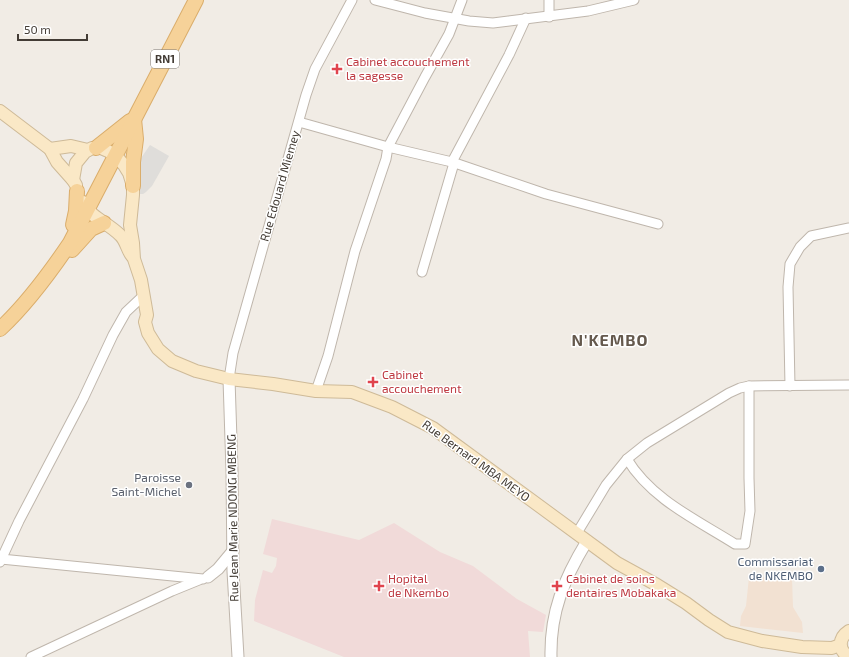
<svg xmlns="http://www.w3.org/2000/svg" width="849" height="657" font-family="'Exo 2',sans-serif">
<rect width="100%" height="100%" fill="#f1ece5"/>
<polygon fill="#f2e1d2" points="749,577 792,578 793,607 802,622 803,633 740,626 741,616 746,606"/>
<polygon fill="#f1dad9" points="272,519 359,540 394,523 440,552 473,566 517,599 546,615 543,632 528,631 530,657 344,657 254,621 255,600 263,570 272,573 276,566 277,558 263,554"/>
<polygon fill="#dfddda" points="150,145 169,156 152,186 146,192 143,194 137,194 137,164"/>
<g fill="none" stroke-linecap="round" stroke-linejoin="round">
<g stroke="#bfb6ac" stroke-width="11">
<g id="minor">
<polyline points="375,0 425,13 469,21 493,23 588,11 634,0"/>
<polyline points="549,0 549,17"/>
<polyline points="299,122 388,147 452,162 546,194 658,224"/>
<polyline points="452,162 509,55 526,18"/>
<polyline points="422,272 454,163"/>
<polyline points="229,379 233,353 306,95 315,69 352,0"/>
<polyline points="790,386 788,287 790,264 800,247 811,236 849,228"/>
<polyline points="316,391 328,356 355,251 386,159 388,147 425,77 449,34 462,0"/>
<path d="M627,459C651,499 697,520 735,544H745L750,511L749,478V386"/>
<polyline points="577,533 606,485 627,459 647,443 729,393 740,388 749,386 849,385"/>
<polyline points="1,559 203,579"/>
<polyline points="0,562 19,521 83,399 113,335 126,312 143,296"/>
<polyline points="31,657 172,591 199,580"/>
</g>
</g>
<g stroke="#bfb6ac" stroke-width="13">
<g id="tertiary">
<polyline points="229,379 232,471 233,571 238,657"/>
<polyline points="208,577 218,569 233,551"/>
<path d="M551,657C550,612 564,579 587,541"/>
</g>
</g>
<g stroke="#ceba98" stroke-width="14">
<g id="secondary">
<polyline points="0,111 50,149 57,162 73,180 76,185"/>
<polyline points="50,149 71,146 88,150"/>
<polyline points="73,180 76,163 85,152 92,148 101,148 108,151 116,156 124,165 129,173 133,186 133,195 130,225 133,243 134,259 141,280 147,315 145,322 148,333 158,349 172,361 196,371 229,379 273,384 316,391 352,392 392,407 433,428 617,563 657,585 686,603 709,620 728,632 762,641 802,647 832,648 840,645"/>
<path d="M83,202C91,218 107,222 120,235C126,240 127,250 132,256"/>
<path d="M849,657C838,650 838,638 849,631"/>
</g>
</g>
<g stroke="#daad6b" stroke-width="16">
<g id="primary">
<polyline points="96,148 130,121"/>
<polyline points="133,186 133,162 136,139 134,119"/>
<polyline points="73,225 76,211 77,191"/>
<polyline points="72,250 91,229 104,223"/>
<path d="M0,329C27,304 49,274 70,243L196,0"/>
</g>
</g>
<use href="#minor" stroke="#fff" stroke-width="9"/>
<use href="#tertiary" stroke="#fff" stroke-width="11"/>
<use href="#secondary" stroke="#fae8c6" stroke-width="12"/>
<use href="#primary" stroke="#f6d299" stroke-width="14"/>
</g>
<g fill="#e0444e" stroke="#fff" stroke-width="1.5">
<path d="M335 63h4v4h4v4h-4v4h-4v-4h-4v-4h4z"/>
<path d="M371 376h4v4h4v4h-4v4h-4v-4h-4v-4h4z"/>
<path d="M377 580h4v4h4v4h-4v4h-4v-4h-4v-4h4z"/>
<path d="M555 580h4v4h4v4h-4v4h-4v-4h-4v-4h4z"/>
</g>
<circle fill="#6b7280" stroke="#fff" stroke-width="1.5" cx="189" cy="485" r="4"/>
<circle fill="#5c6f8a" stroke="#fff" stroke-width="1.5" cx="821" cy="569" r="4"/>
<g text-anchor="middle" stroke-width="3" stroke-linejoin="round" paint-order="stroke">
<rect fill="#fff" stroke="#7b7672" stroke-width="1" x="151" y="50" width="28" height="18" rx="3"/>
<g font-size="11" font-weight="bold" fill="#433c35">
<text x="165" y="63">RN1</text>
</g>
<g font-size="12" fill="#be3a42" stroke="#fff" text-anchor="start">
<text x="346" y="66">Cabinet accouchement<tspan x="346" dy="14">la sagesse</tspan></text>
<text x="382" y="379">Cabinet<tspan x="382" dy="14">accouchement</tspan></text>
<text x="388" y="583">Hopital<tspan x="388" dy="14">de Nkembo</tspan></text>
<text x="566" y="583">Cabinet de soins<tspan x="566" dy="14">dentaires Mobakaka</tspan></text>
</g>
<g font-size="12" fill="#433c35" stroke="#fff">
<text transform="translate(280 186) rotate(-74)" y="4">Rue Edouard Miemey</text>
<text transform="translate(476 461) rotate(36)" y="4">Rue Bernard MBA MEYO</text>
<text transform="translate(233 518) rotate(-91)" y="4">Rue Jean Marie NDONG MBENG</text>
</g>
<g font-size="12" fill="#5b616d" stroke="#fff" text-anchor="end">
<text x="181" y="482">Paroisse<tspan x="181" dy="14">Saint-Michel</tspan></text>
</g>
<g font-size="12" fill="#4e5e75" stroke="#fff" text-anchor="end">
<text x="813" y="566">Commissariat<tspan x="813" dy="14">de NKEMBO</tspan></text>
</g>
<g font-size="16" font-weight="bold" letter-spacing="1" fill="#65594d" stroke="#fff">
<text x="610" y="346">N'KEMBO</text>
</g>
</g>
<path d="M18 34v6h69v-6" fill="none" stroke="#433c35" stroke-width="2"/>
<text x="24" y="34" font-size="12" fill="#433c35" stroke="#ffffff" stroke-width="3" paint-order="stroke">50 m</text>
</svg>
